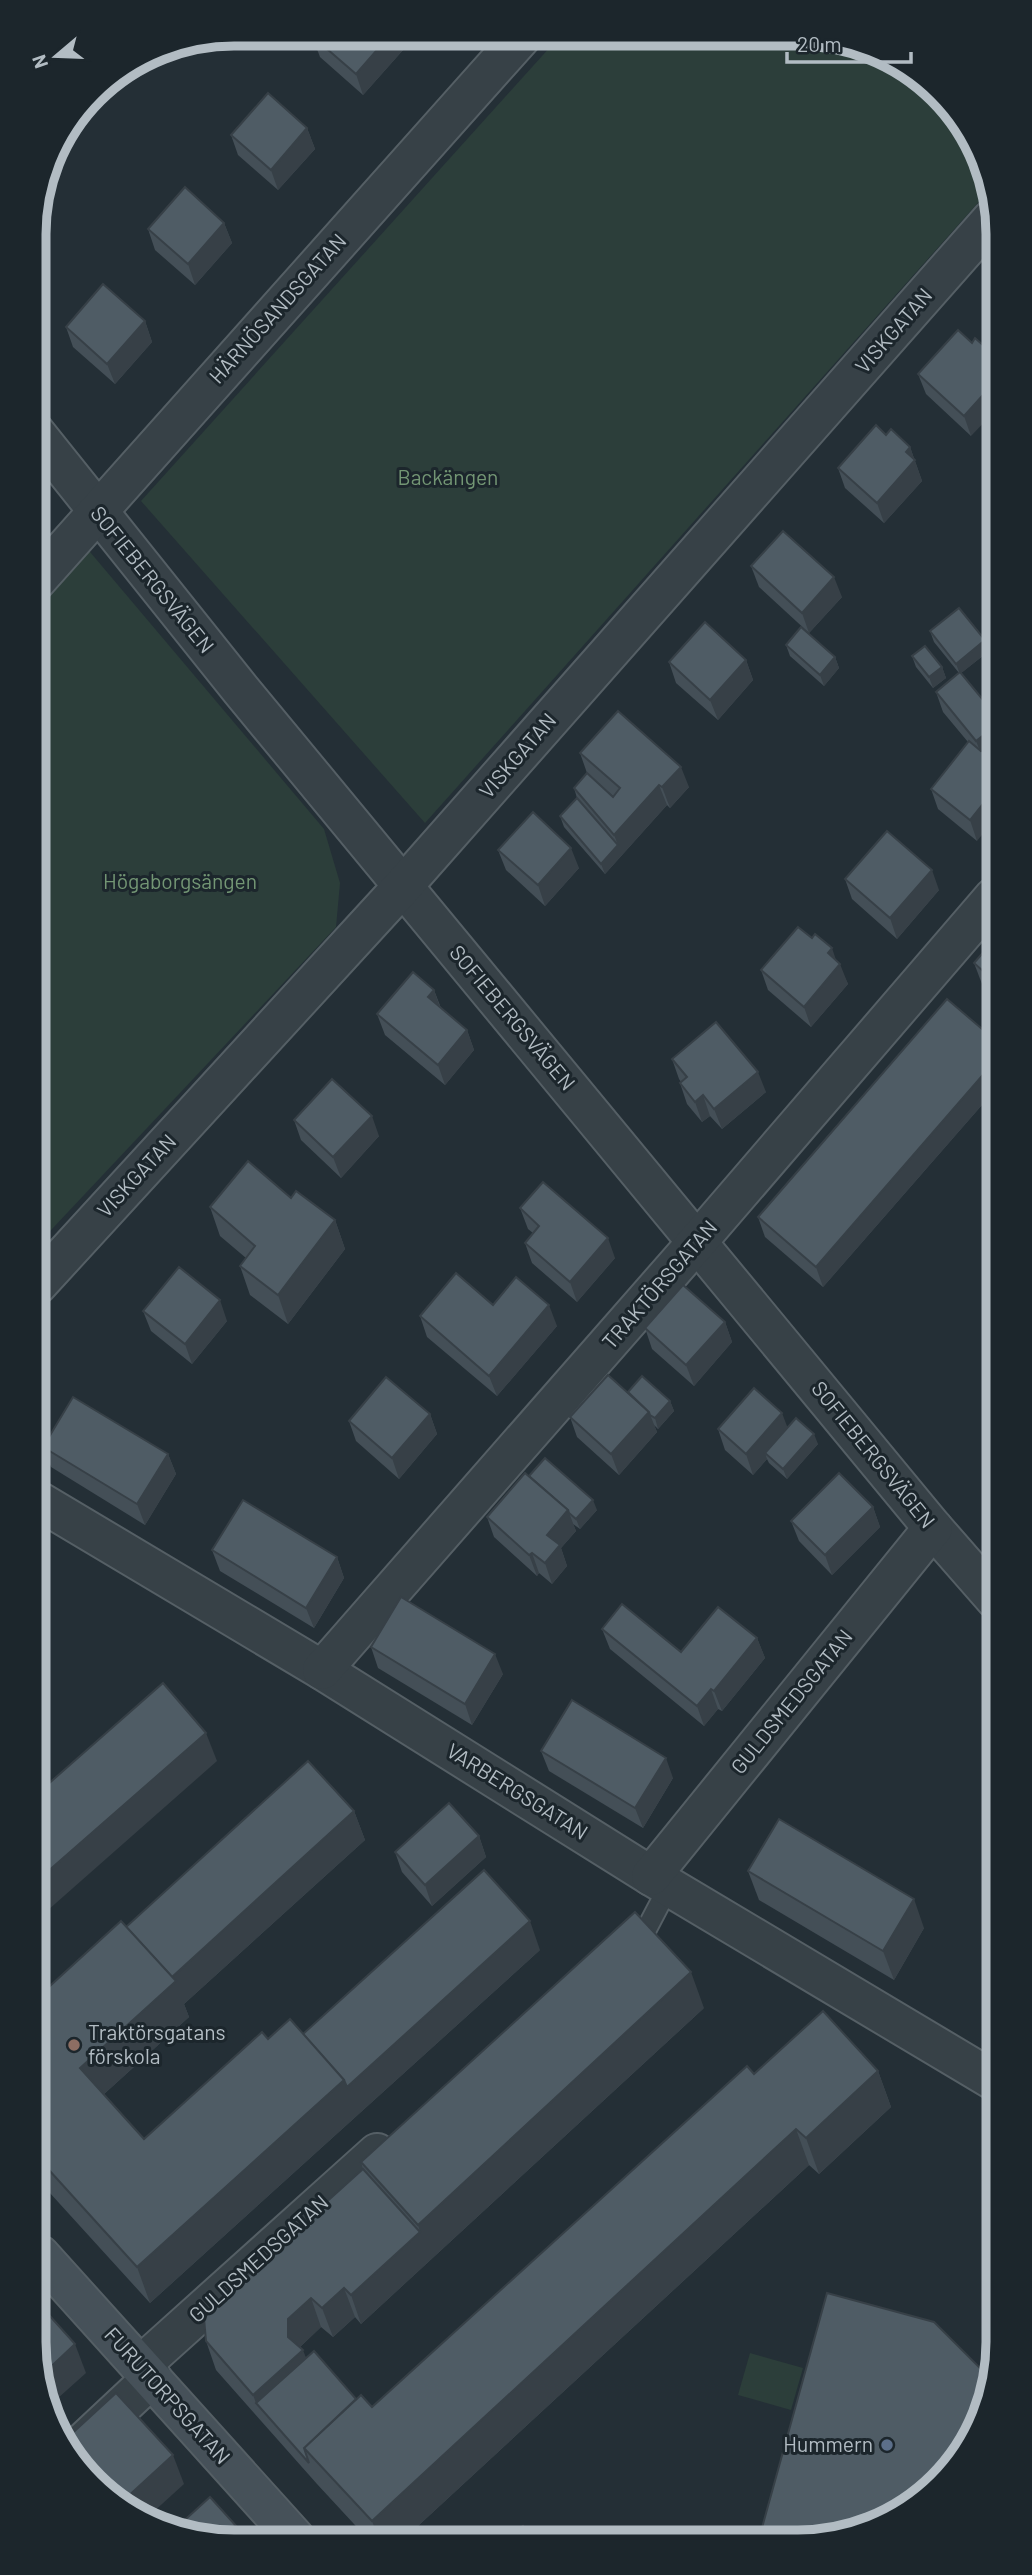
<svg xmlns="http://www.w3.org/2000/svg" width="1032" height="2575" font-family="Barlow,sans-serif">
<rect width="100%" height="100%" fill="#242f36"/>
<g fill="#2c3e3a">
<polygon points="561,35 837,37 940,92 992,182 992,187 425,823 141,501"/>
<polygon points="85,546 324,829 340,883 336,927 37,1245 35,602"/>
<polygon points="750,2353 803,2368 791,2410 738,2395"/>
</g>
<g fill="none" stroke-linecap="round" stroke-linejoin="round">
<g stroke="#555f65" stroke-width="23">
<polyline id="lane" points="632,1943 646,1930 669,1886"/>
</g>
<g stroke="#555f65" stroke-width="42">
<g id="street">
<polyline points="34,431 241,690 933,1528 996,1600"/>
<polyline points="35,582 523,35"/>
<polyline points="37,1285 403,886 992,219"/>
<polyline points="37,1500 322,1670 651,1876 998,2083"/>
<polyline points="322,1670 697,1242 994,897"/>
<polyline points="651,1876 933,1528"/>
<polyline points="140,2366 377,2153"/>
<polyline points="74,2451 152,2378"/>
</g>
</g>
<g stroke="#555f65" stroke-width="42">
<polyline id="secondary" points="40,2255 295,2538"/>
</g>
<use href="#lane" stroke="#374147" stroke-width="19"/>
<use href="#street" stroke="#374147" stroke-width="38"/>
<use href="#secondary" stroke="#465159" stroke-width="38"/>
</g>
<g fill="#444f57">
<polygon points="314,34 397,34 403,50 363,95 320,57 312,36"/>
<polygon points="307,128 315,149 278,190 238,155 231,135"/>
<polygon points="224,223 232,243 195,285 155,250 148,229"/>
<polygon points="145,321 152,342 115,384 73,347 66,327"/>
<polygon points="972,343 971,436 926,394 918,374"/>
<polygon points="886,435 910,447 922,481 884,523 845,488 838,468"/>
<polygon points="751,566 842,597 809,633 759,587"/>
<polygon points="930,631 985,640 989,651 961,673 994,713 977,841 938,809 931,789 968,742 943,712 936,692 959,673 934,642"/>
<polygon points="786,645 835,657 839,668 824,686 790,656"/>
<polygon points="912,656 942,667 946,678 933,688 916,667"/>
<polygon points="746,660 753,680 718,720 676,683 669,662"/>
<polygon points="580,753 689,787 670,808 667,805 605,874 564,827 560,816 577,798 574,788 613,796 587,773"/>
<polygon points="498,850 579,868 545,906 506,870"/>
<polygon points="845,879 939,890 897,939 852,899"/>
<polygon points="994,940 994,995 982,984 974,963"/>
<polygon points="836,960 848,984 811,1027 768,990 761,970"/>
<polygon points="434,990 441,1008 467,1030 474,1050 445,1085 385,1035 377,1014"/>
<polygon points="995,1040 995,1090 823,1287 765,1237 758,1217"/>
<polygon points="672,1059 766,1092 722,1129 710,1116 702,1122 687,1104 680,1083 681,1082 679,1079"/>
<polygon points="294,1120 379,1136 341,1178 301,1140"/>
<polygon points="291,1198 335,1220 345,1249 288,1324 250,1295 240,1266 246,1258 220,1236 210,1207"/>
<polygon points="520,1208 615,1258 577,1302 532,1263 525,1243 533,1233 528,1229"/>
<polygon points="493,1305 557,1326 497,1396 427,1337 420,1316"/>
<polygon points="143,1311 227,1321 192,1364 151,1331"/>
<polygon points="725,1322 732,1342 694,1386 652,1349 645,1328"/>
<polygon points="628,1392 670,1401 674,1411 658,1429 654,1425 657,1432 619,1475 577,1437 570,1417"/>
<polygon points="430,1414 437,1434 399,1479 356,1441 349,1421"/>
<polygon points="787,1428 818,1444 787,1479 769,1463 767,1459 753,1475 725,1450 718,1429"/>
<polygon points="43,1447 168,1454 176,1474 145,1525 51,1467"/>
<polygon points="873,1507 880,1527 832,1575 799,1541 791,1521"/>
<polygon points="597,1510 580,1529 573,1524 576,1531 561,1548 567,1566 552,1584 539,1573 537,1576 494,1537 487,1517"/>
<polygon points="212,1550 337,1557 344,1578 314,1628 220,1571"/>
<polygon points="602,1629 681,1652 757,1638 765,1658 722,1711 718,1709 704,1726 610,1649"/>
<polygon points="371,1647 503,1674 472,1725 378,1668"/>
<polygon points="541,1751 673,1778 643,1828 549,1771"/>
<polygon points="354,1811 365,1840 184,2004 189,2017 103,2095 144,2139 303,2034 540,1950 150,2303 39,2181 39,1996 126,1927"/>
<polygon points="479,1836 486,1857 432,1906 402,1872 395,1852"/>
<polygon points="748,1871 924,1928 894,1980 759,1900"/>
<polygon points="704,2008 361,2324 355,2317 333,2337 321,2327 300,2347 306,2358 356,2399 372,2407 754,2074 878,2071 891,2107 819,2174 809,2165 406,2537 366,2537 317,2484 216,2370 206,2341 363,2169 361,2162"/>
</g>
<g fill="#374047">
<polygon points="391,34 397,34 403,50 363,95 356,74"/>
<polygon points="307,128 315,149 278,190 271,170"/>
<polygon points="224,223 232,243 195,285 188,264"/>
<polygon points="145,321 152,342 115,384 107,364"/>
<polygon points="993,384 993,413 971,436 964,416"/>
<polygon points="910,447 922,481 884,523 877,503 906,452"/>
<polygon points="834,577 842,597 809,633 802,613"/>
<polygon points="985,640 989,651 960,674 956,664"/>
<polygon points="835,657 839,668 824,686 820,675"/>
<polygon points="746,660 753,680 718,720 710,700"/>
<polygon points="942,667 946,678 933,688 929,677"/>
<polygon points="994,727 994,753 984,761 976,741"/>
<polygon points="681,767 689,787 670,808 662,787"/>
<polygon points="659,785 667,805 605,874 601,864 618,845 614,835"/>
<polygon points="994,790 994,820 977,841 970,820"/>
<polygon points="571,848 579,868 545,906 538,885"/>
<polygon points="932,870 939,890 897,939 890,918"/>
<polygon points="832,948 838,966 840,964 848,984 811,1027 804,1007 828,953"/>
<polygon points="434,990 441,1010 428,997"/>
<polygon points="467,1030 474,1050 445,1085 438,1065"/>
<polygon points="995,1061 995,1090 823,1287 816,1267"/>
<polygon points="758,1072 766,1092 722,1129 714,1109"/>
<polygon points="703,1095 710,1116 702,1122 695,1102"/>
<polygon points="372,1116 379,1136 341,1178 333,1157"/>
<polygon points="335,1220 345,1249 288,1324 278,1295"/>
<polygon points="608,1238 615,1258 577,1302 570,1282"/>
<polygon points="220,1300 227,1321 192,1364 185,1344"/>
<polygon points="549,1305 557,1326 497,1396 489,1376"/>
<polygon points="725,1322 732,1342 694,1386 686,1365"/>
<polygon points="670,1401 674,1411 658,1429 655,1418"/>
<polygon points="649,1412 657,1432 619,1475 611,1454"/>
<polygon points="782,1413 790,1434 765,1453 767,1459 753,1475 746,1454"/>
<polygon points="430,1414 437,1434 399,1479 392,1458"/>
<polygon points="814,1434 818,1444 787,1479 783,1469"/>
<polygon points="168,1454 176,1474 145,1525 137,1504"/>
<polygon points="593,1500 597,1510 580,1529 576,1519"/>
<polygon points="873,1507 880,1527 832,1575 825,1555"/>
<polygon points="568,1510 576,1531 561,1548 567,1566 552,1584 545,1563 547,1535"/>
<polygon points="532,1553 539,1573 537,1576 529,1555"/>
<polygon points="337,1557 344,1578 314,1628 306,1608"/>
<polygon points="757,1638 765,1658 722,1711 714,1691"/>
<polygon points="495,1654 503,1674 472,1725 465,1704"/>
<polygon points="711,1689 718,1709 704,1726 697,1706"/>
<polygon points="206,1733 217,1761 39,1918 38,1880"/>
<polygon points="666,1758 673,1778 643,1828 635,1808"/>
<polygon points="354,1811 365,1840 184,2004 189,2017 93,2104 80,2068 169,1979"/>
<polygon points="479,1836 486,1857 432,1906 425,1885"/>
<polygon points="914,1899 924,1928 894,1980 883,1951"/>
<polygon points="530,1921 540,1950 150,2303 137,2267 344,2080"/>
<polygon points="691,1972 704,2008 361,2324 351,2295 420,2232 418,2225"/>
<polygon points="878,2071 891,2107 819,2174 806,2138"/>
<polygon points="796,2129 809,2165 406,2537 378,2537 372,2521"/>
<polygon points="344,2288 355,2317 333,2337 322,2308"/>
<polygon points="311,2298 321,2327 299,2348 303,2350 314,2379 256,2403 253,2395 288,2337 288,2319"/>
<polygon points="75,2344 86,2373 48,2407 40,2393 40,2377"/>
<polygon points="173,2455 184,2484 151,2514 124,2500"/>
</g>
<g fill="#4f5c65" stroke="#374047" stroke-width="2">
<polygon points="314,34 391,34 356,74 312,36"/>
<polygon points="268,93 307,128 271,170 231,135"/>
<polygon points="185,187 224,223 188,264 148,229"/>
<polygon points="103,284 145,321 107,364 66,327"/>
<polygon points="958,330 972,343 975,338 993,354 993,355 989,359 993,362 993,384 964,416 918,374"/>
<polygon points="876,425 886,435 891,429 910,447 906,452 915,460 877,503 838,468"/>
<polygon points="783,531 834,577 802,613 751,566"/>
<polygon points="959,608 985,640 956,664 930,631"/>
<polygon points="705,622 746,660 710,700 669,662"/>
<polygon points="801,627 835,657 820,675 786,645"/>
<polygon points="925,646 942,667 929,677 912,656"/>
<polygon points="960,672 994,713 994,727 976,741 936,692"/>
<polygon points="618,711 681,767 662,787 659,785 614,835 574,788 587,773 613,797 620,788 580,753"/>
<polygon points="969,741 981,751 994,746 994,790 970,820 931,789"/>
<polygon points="577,798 618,845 601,864 560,816"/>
<polygon points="533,812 571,848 538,885 498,850"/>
<polygon points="887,831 932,870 890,918 845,879"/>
<polygon points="798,927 812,938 815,934 832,948 828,953 840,964 804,1007 761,970"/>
<polygon points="994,940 994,981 974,963"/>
<polygon points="413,972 434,990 428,997 467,1030 438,1065 377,1014"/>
<polygon points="947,999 995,1040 995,1061 816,1267 758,1217"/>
<polygon points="716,1022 758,1072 714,1109 703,1095 695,1102 680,1083 687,1077 672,1059"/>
<polygon points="332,1079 372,1116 333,1157 294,1120"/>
<polygon points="248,1161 291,1198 296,1191 335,1220 278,1295 240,1266 255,1246 210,1207"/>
<polygon points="543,1182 608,1238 570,1282 525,1243 539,1226 520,1208"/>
<polygon points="179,1267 220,1300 185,1344 143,1311"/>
<polygon points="456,1273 493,1305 516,1277 549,1305 489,1376 420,1316"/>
<polygon points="683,1285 725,1322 686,1365 645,1328"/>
<polygon points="608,1375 649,1412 611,1454 570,1417"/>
<polygon points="642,1376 670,1401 655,1418 650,1415 649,1412 628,1392"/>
<polygon points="386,1377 430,1414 392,1458 349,1421"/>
<polygon points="754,1388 782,1413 746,1454 718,1429"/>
<polygon points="73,1397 168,1454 137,1504 43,1447"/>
<polygon points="796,1418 814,1434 783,1469 765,1453"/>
<polygon points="545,1458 593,1500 576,1519 569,1513 568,1510 529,1476"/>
<polygon points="525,1473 568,1510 547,1535 560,1545 545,1563 532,1553 529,1555 487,1517"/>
<polygon points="839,1473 873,1507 825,1555 791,1521"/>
<polygon points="243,1500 337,1557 306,1608 212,1550"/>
<polygon points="401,1597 495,1654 465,1704 371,1647"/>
<polygon points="622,1604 681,1652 718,1607 757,1638 714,1691 711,1689 697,1706 602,1629"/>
<polygon points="163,1683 206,1733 38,1880 38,1793"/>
<polygon points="572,1700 666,1758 635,1808 541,1751"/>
<polygon points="308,1761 354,1811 172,1977 126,1927"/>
<polygon points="449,1803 479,1836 425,1885 395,1852"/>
<polygon points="779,1819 914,1899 883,1951 748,1871"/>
<polygon points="484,1870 530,1921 347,2087 344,2080 303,2034"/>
<polygon points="635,1912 691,1972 418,2225 361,2162"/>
<polygon points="121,1921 176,1981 80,2068 144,2139 262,2032 268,2039 290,2019 344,2080 137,2267 39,2159 39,1996"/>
<polygon points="823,2011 878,2071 806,2138 796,2129 372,2521 304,2448 361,2395 372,2407 747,2066 754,2074"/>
<polygon points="363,2169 420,2232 351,2295 344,2288 322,2308 311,2298 288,2319 288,2337 303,2350 253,2395 206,2341 204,2318 271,2252"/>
<polygon points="827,2293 934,2322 992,2380 984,2418 949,2473 850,2535 760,2535"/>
<polygon points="40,2305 75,2344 40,2377"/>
<polygon points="314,2351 356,2399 304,2448 309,2463 256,2403"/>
<polygon points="116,2393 173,2455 124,2500 92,2483 66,2439"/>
<polygon points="210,2497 247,2538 195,2538 176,2528"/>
<polygon points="523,2526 533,2536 511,2537"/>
</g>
<circle fill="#8d6e63" stroke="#1c262c" stroke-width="2.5" cx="74" cy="2045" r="7"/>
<circle fill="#5c6f8a" stroke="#1c262c" stroke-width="2.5" cx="887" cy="2445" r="7"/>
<g text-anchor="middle" stroke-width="6" stroke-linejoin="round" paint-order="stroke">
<g font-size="21" fill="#b2bcc3" stroke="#1c262c">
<text transform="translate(278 309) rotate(-48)" y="7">HÄRNÖSANDSGATAN</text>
<text transform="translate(894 331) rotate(-49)" y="7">VISKGATAN</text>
<text transform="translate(152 580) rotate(51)" y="7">SOFIEBERGSVÄGEN</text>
<text transform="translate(518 756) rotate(-49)" y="7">VISKGATAN</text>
<text transform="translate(512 1018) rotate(50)" y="7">SOFIEBERGSVÄGEN</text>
<text transform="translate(137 1176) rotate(-47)" y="7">VISKGATAN</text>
<text transform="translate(660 1285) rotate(-49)" y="7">TRAKTÖRSGATAN</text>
<text transform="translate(873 1455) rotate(51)" y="7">SOFIEBERGSVÄGEN</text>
<text transform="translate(792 1702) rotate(-51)" y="7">GULDSMEDSGATAN</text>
<text transform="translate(517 1792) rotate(32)" y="7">VARBERGSGATAN</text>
<text transform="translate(259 2259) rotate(-42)" y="7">GULDSMEDSGATAN</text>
<text transform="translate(167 2396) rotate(48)" y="7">FURUTORPSGATAN</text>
</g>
<g font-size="21" fill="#739674" stroke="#1c262c">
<text x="448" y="485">Backängen</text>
<text x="180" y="889">Högaborgsängen</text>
</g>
<g font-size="21" fill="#b2bcc3" stroke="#1c262c" text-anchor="start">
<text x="88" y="2040">Traktörsgatans<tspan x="88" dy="24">förskola</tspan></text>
<text x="873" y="2452" text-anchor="end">Hummern</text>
</g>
</g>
<path d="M0 0H1032V2575H0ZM234 46H798A188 188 0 0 1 986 234V2342A188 188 0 0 1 798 2530H234A188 188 0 0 1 46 2342V234A188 188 0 0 1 234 46Z" fill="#1c262c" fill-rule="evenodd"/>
<path fill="none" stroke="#b2bcc3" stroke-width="9" d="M234 46H798A188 188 0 0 1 986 234V2342A188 188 0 0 1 798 2530H234A188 188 0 0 1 46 2342V234A188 188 0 0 1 234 46Z"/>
<g transform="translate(56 56) rotate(251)" stroke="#1c262c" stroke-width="5" paint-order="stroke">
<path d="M0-5L12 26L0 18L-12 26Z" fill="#b2bcc3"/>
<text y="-10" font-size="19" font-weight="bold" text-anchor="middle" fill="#b2bcc3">N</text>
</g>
<path d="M787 52v10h124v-10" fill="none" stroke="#b2bcc3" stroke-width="3.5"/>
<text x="797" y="52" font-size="21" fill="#b2bcc3" stroke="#1c262c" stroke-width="5" paint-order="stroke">20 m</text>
</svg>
